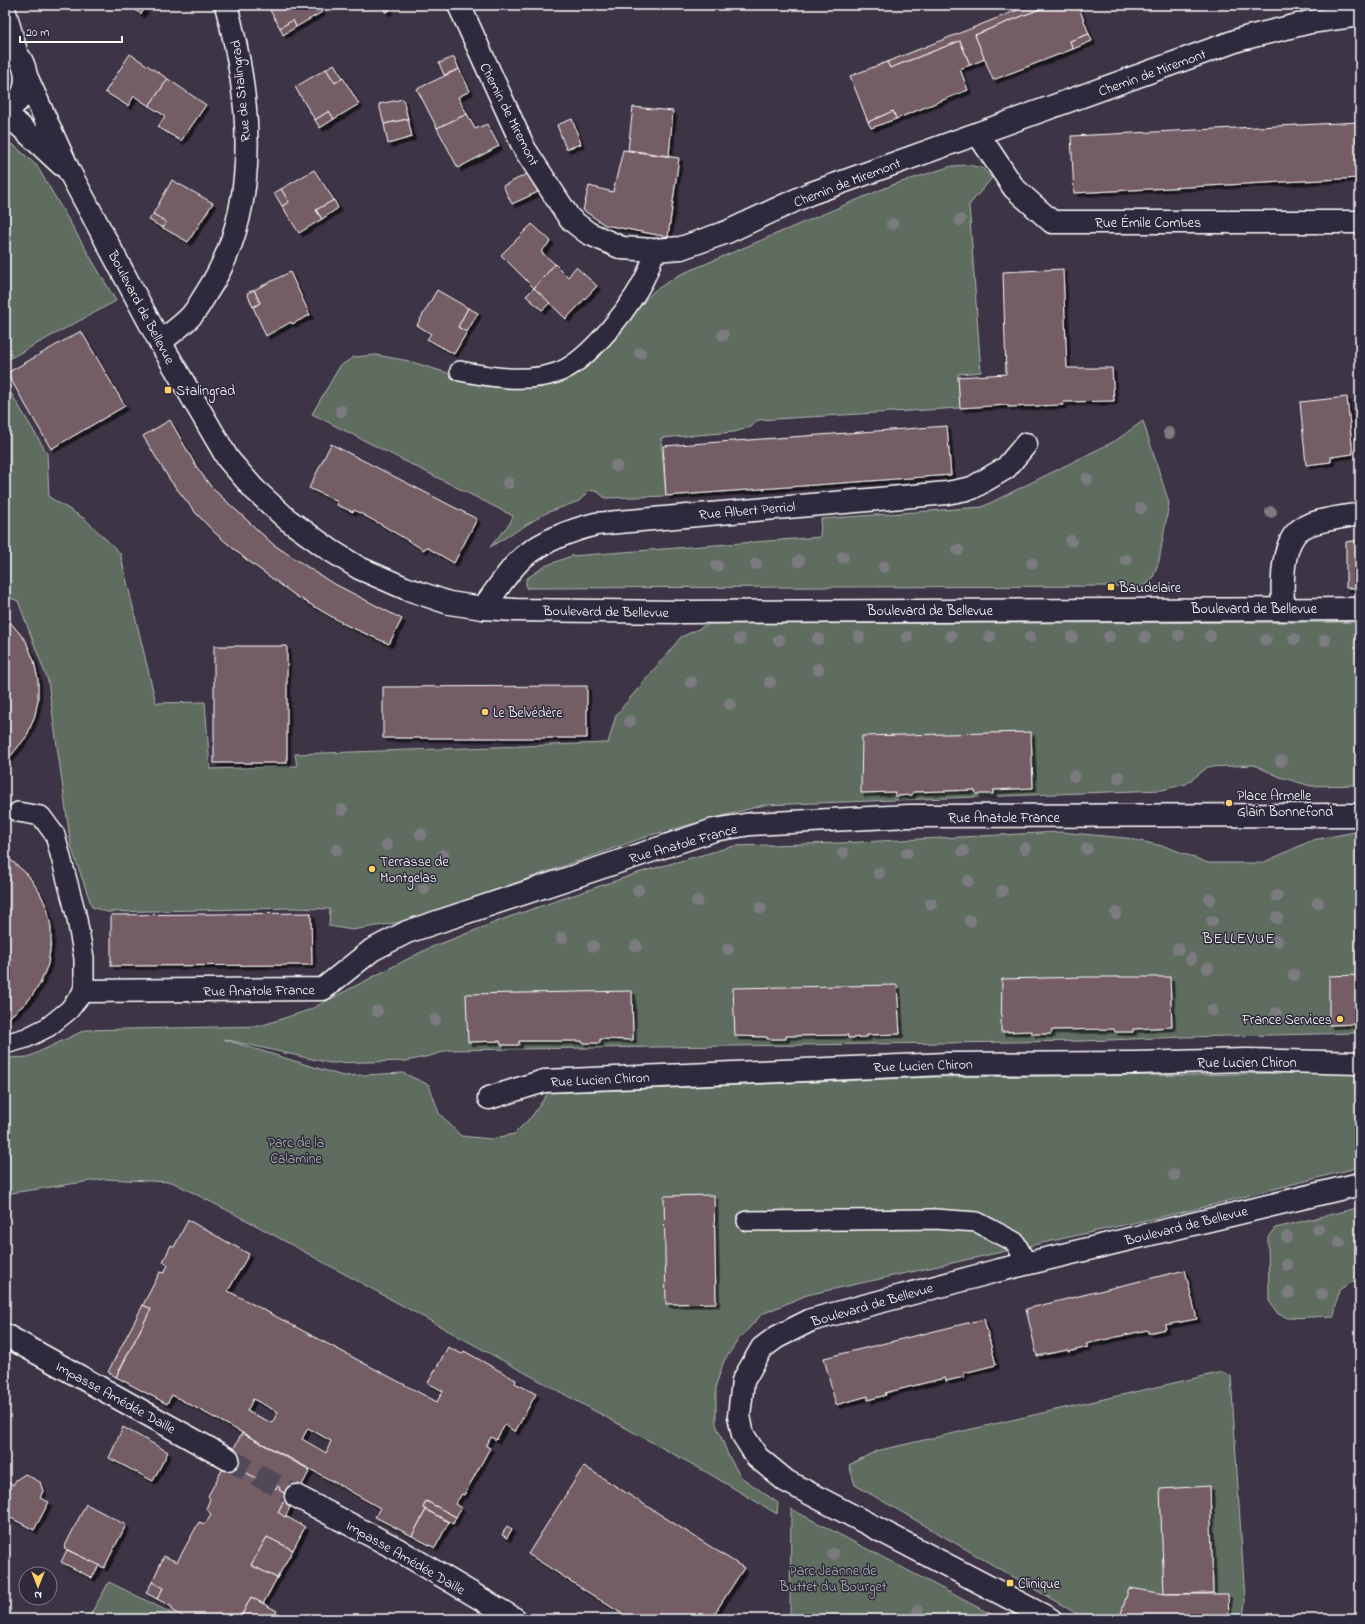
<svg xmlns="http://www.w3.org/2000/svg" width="1365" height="1624" font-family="'Indie Flower',sans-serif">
<defs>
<filter id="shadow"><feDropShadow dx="3.5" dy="3.5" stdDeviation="0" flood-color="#0009"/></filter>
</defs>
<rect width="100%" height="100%" fill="#3d3445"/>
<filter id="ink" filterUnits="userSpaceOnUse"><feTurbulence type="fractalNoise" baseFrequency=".025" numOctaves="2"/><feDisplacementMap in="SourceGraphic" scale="8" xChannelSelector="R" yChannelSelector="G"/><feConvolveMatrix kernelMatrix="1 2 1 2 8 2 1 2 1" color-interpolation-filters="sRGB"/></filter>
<g filter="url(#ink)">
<g fill="#5f6c61" stroke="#afb6b0">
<polygon points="5,142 15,146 37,166 116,301 5,361"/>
<polygon points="968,165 982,168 992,178 969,205 981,372 958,374 960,408 758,420 751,427 734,432 661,438 666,496 605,498 598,492 590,490 579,501 546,513 490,547 510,523 513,516 312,414 340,366 354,357 376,355 409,361 470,380 522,385 622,326 654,291 679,275 892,185 952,166"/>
<polygon points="5,383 47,453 49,497 85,519 120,553 156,703 205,702 210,769 297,766 295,754 608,743 616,715 681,637 709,624 1360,622 1360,785 1311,786 1280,777 1254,765 1208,767 1186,784 1162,790 764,805 651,835 408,921 352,930 329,926 330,909 292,908 107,912 92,907 71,846 48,681 18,601 5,596"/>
<polygon points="1143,421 1169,503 1159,561 1152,580 1143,586 526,588 526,579 545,566 571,556 820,537 821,519 982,507 1115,441"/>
<polygon points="1360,831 1360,1033 1184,1037 1083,1041 449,1050 430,1056 406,1061 330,1063 223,1039 343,1076 403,1073 429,1085 439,1113 461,1136 491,1139 514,1134 532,1116 548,1093 935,1077 1196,1075 1360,1071 1360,1167 1192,1210 807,1295 762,1314 738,1340 724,1361 716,1385 716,1424 728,1455 741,1477 778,1503 777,1514 708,1473 248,1221 172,1182 104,1179 5,1194 5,1058 28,1057 85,1030 260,1026 309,1010 427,949 509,917 641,872 734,846 840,843 1060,832 1126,838 1167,847 1208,863 1262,863 1313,840"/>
<polygon points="1357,1208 1360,1214 1360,1279 1352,1282 1339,1290 1334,1316 1288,1318 1278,1314 1269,1301 1268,1237 1275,1228"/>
<polygon points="1222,1372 1231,1376 1245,1600 1243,1619 1086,1619 855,1485 849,1465 876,1451"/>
<polygon points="791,1509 1000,1619 790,1619"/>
<polygon points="109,1582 183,1619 88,1619"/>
</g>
<g fill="#755d65" stroke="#fff" fill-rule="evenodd" filter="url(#shadow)">
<polygon points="127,5 147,5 141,14"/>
<polygon points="267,5 318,5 322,12 296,27 293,20 280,28"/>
<polygon points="383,5 389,5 389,11 385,12"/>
<polygon points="1030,5 1050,5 975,35 985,59 970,65 960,41 890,68 887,62"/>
<polygon points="1050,5 1078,5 1089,34 1070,41 1073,49 993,80 975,35"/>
<polygon points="293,20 296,27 283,35 280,28"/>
<polygon points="1089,34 1092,41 1073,49 1070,41"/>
<polygon points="960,41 970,65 960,69 968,90 896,119 893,111 868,122 850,76 887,62 890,68"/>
<polygon points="130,54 168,79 149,106 134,96 128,106 105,92"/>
<polygon points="454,57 459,69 444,75 439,63"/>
<polygon points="334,64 343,78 335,83 326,69"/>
<polygon points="326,69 335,83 343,78 359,104 334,119 329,111 315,120 295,87"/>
<polygon points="459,69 470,91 458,97 467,114 437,128 417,89"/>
<polygon points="168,79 206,105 181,141 158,127 165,116 149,106"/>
<polygon points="403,99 408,119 384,124 379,104"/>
<polygon points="633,107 673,111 669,156 628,150"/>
<polygon points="329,111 334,119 320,128 315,120"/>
<polygon points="893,111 896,119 871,128 868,122"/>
<polygon points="467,114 475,129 487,124 499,146 458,168 437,128"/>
<polygon points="408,119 412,137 388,144 384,124"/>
<polygon points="572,119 581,144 566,149 557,125"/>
<polygon points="1360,122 1360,178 1074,193 1071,136"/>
<polygon points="623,150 679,158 668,237 605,225 583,210 589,186 613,192"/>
<polygon points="314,170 334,200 316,210 322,219 299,233 282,206 289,202 281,189"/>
<polygon points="529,173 538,192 512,204 503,186"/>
<polygon points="172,180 213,203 188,242 163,228 166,222 153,214"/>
<polygon points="281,189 289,202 282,206 274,193"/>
<polygon points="334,200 338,208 322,219 316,210"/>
<polygon points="153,214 166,222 163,228 149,220"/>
<polygon points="532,224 551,241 541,252 555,264 534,288 501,255"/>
<polygon points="555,264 568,277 576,267 597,286 566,319 534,288"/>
<polygon points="1063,269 1067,368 1112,368 1114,401 1063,402 1063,405 1008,407 1008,405 960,408 958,377 1006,374 1003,272"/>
<polygon points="290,272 310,315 292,324 291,322 266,336 253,307 260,303 254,290"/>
<polygon points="534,288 550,303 542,310 526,296"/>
<polygon points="254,290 260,303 253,307 247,293"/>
<polygon points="437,290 468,308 458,327 467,332 454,354 427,339 431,334 417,325"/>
<polygon points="468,308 478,313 467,332 458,327"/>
<polygon points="81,331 125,406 51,449 7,373"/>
<polygon points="1347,397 1353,454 1331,457 1331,462 1306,465 1300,402"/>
<polygon points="170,420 196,466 212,488 274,545 329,581 402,619 389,644 346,625 296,596 247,560 215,533 195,512 170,480 143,436"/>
<polygon points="947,426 951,475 666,496 663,446"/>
<polygon points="331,444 477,519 454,563 426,547 424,550 382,525 354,510 353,512 337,505 338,502 309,488"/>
<polygon points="1360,540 1360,588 1346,588 1346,542"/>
<polygon points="5,616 26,641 34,661 38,680 38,700 35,715 27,736 5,763"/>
<rect x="214" y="646" width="73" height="117"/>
<polygon points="587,686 587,738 383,738 383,687"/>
<polygon points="1031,732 1033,788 993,790 993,794 976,794 975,790 913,792 912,795 895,796 895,792 861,793 862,736"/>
<polygon points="5,855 28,875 40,893 47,908 51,927 51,942 48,964 40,984 28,1001 5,1021"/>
<polygon points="311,913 312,965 111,966 111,915"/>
<polygon points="1360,975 1360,1024 1329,1025 1329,976"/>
<polygon points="1085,977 1170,977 1172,1027 1133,1029 1133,1032 1115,1032 1114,1029 1052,1030 1051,1034 1032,1034 1032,1031 1001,1032 1002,979"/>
<polygon points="897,985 900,1034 867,1035 867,1037 848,1038 848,1035 786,1036 786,1039 767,1039 767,1037 735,1036 733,988"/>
<polygon points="632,991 633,1040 600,1039 600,1043 582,1043 582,1041 519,1041 519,1045 501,1045 500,1041 468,1042 466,994"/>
<polygon points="714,1195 716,1303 666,1304 664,1196"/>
<path d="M188,1220L249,1254L228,1291L437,1402L443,1391L428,1383L448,1347L462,1354L464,1351L516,1380L515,1383L536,1394L515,1432L505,1425L496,1440L491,1437L486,1446L490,1448L464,1495L462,1494L455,1504L461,1508L456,1517L426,1501L423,1508L426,1510L412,1536L375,1517L380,1508L334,1482L172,1395L167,1404L116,1377L151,1309L143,1305L160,1272L164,1273L168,1265L163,1262L171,1245L174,1247ZM253,1399L278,1412L272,1423L247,1411ZM308,1428L331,1441L326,1453L302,1439Z"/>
<polygon points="1185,1270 1197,1319 1165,1325 1166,1329 1148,1333 1147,1330 1086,1344 1088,1347 1068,1352 1068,1350 1037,1356 1026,1309"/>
<polygon points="143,1305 151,1309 116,1377 108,1372"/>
<polygon points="984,1319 996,1365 964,1373 964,1377 946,1381 945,1378 885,1393 886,1395 868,1400 868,1396 836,1405 824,1358"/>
<polygon points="123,1427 168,1452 153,1481 109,1458"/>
<polygon points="242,1433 310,1470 296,1496 287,1495 279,1490 280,1488 277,1486 276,1489 264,1480 262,1482 259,1480 260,1477 257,1476 256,1478 241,1470 242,1468 240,1467 238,1468 230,1464 228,1459"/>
<polygon points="228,1459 230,1464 238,1468 240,1467 242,1468 241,1470 256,1478 257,1476 260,1477 259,1480 262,1482 264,1480 276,1489 277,1486 280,1488 279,1490 287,1495 278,1512 305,1527 293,1550 267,1537 251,1565 277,1578 263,1604 251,1597 240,1619 188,1619 172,1611 172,1607 157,1599 163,1588 152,1582 164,1556 177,1562 199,1522 205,1524 211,1514 206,1509 210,1499 208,1496"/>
<polygon points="584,1466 744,1568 711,1619 630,1619 528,1554"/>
<polygon points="25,1474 40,1482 43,1491 40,1498 49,1502 34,1530 5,1515 5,1481 13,1485 16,1480"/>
<polygon points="1210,1486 1213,1593 1164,1594 1160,1489"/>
<polygon points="287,1495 296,1496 285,1517 278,1512"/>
<polygon points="426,1501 456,1517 453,1524 423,1508"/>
<polygon points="86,1504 126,1525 104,1568 64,1548"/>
<polygon points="426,1510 449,1522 435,1548 412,1536"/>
<polygon points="507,1526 512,1529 507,1538 502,1535"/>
<polygon points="267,1537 293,1550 277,1578 251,1565"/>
<polygon points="67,1550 99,1565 92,1578 61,1562"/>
<polygon points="1356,1579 1360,1579 1360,1592 1359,1592"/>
<polygon points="152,1582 163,1588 157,1599 146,1593"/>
<polygon points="1129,1588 1164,1594 1228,1594 1229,1619 1130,1619 1120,1617"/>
<polygon points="251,1597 277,1611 272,1619 240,1619"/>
</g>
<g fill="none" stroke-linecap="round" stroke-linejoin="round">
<polyline stroke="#504858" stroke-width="22" stroke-dasharray="22 11" stroke-linecap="butt" points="228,1459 296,1496"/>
<g stroke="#fff" stroke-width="22">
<g id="service">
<path d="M460,371C490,377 525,383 556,373C588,363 638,299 649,268C652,262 653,256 654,250"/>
<polyline points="5,1044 26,1038 48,1027 69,1010 84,991 84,958 76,914 55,835 41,816 18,812"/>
<polyline points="747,1221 935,1219 977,1222 1015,1242 1027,1264"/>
</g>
</g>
<g stroke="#fff" stroke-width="25">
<g id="minor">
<polyline points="459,5 524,148 570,219 588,233 622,248 654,250 681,248 727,232 809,194 1241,39 1310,22 1360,15"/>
<polyline points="978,134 1014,188 1052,222 1360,222"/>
<path d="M160,342C170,334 183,325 192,315C198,308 202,300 207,292C262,208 251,98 226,5"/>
<path d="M483,608C494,594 511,566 526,555C546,540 572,530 596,524L947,493L972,488L1006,468L1026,444"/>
<path d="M1283,608C1282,586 1281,547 1298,531C1310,520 1344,517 1360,514"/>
<polyline points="84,991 323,989 372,950 407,932 714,830 751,824 909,816 1360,815"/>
<polyline points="489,1098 544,1081 946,1064 1135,1063 1246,1060 1360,1063"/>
<polyline points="5,1335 228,1459"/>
<polyline points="296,1496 395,1548 515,1619"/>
</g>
</g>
<g stroke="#fff" stroke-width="25">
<g id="secondary">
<polyline points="5,12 17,55"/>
<path d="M5,47C25,53 31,80 21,97C17,103 11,107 5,111"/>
<polyline points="26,76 69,171 160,342 228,459 254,489 288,520 330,550 359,568 405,588 449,603 483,608 515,610 681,612 1360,609"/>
<polyline points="5,112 62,165"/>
<polyline points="1050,1619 786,1481 757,1457 743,1435 739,1416 743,1381 762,1348 777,1337 811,1320 996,1271 1360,1184"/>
</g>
</g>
<use href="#service" stroke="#2f2a3d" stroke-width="19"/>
<use href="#minor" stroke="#2f2a3d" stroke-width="22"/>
<use href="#secondary" stroke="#2f2a3d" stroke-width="22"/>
</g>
<g fill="#7c7c80">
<circle cx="960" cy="220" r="6"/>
<circle cx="892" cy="224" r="6"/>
<circle cx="723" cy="335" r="6"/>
<circle cx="640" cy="353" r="6"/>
<circle cx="341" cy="411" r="6"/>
<circle cx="1169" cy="433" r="6"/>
<circle cx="616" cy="466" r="6"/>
<circle cx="1087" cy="479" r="6"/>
<circle cx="508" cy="483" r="6"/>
<circle cx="1141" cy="508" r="6"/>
<circle cx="1271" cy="512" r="6"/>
<circle cx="1071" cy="541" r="6"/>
<circle cx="958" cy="550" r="6"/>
<circle cx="843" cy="557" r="6"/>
<circle cx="1126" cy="560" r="6"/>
<circle cx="799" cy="561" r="6"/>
<circle cx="1032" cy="563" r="6"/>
<circle cx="756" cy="564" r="6"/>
<circle cx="717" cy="566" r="6"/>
<circle cx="884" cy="567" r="6"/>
<circle cx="1179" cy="635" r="6"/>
<circle cx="951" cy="636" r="6"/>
<circle cx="1210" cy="636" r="6"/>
<circle cx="859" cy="637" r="6"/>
<circle cx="907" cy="637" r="6"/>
<circle cx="990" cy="637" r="6"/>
<circle cx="1030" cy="637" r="6"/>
<circle cx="1072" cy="637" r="6"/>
<circle cx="1109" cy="637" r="6"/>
<circle cx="1145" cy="637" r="6"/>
<circle cx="740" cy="639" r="6"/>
<circle cx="818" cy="639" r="6"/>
<circle cx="1294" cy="639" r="6"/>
<circle cx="779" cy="640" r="6"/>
<circle cx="1266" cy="640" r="6"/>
<circle cx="1325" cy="640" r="6"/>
<circle cx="818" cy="669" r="6"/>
<circle cx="691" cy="682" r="6"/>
<circle cx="770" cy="682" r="6"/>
<circle cx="730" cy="704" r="6"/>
<circle cx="630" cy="721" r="6"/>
<circle cx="1281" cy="761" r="6"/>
<circle cx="1074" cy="776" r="6"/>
<circle cx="1119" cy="777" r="6"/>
<circle cx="342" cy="810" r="6"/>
<circle cx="421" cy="834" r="6"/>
<circle cx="387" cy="845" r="6"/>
<circle cx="1025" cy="848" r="6"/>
<circle cx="1087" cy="849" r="6"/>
<circle cx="337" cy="850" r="6"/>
<circle cx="963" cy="851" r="6"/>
<circle cx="843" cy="853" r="6"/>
<circle cx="907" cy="853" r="6"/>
<circle cx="443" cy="855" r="6"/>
<circle cx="879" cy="873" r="6"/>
<circle cx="968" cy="881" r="6"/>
<circle cx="424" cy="889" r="6"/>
<circle cx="638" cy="890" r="6"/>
<circle cx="1002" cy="891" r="6"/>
<circle cx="1277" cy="896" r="6"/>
<circle cx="1210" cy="899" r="6"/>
<circle cx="697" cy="901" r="6"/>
<circle cx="1318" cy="903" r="6"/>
<circle cx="931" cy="904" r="6"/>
<circle cx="761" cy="908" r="6"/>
<circle cx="1116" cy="913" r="6"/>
<circle cx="1277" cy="918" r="6"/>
<circle cx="970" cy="921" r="6"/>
<circle cx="1212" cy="921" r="6"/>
<circle cx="562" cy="938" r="6"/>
<circle cx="1277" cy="941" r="6"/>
<circle cx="593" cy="946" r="6"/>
<circle cx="636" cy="946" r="6"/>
<circle cx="728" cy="949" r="6"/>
<circle cx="1178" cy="949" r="6"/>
<circle cx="1191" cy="959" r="6"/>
<circle cx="1208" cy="968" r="6"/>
<circle cx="1294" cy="975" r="6"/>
<circle cx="1212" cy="1010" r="6"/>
<circle cx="377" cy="1011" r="6"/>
<circle cx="1276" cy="1013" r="6"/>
<circle cx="435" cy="1020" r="6"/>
<circle cx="1174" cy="1175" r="6"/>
<circle cx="1318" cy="1229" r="6"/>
<circle cx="1287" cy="1237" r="6"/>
<circle cx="1339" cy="1242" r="6"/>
<circle cx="1287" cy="1265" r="6"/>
<circle cx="1289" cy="1293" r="6"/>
<circle cx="1322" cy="1294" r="6"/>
<circle cx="833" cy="1554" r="6"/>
<circle cx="918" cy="1611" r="6"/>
</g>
</g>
<g fill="#ffd166" stroke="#2f2a3d" stroke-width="1.5">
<rect x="164" y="386" width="8" height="8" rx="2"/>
<rect x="1107" y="583" width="8" height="8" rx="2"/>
<circle cx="485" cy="712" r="4"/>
<circle cx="1229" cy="803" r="4"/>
<circle cx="372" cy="869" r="4"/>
<circle cx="1340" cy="1019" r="4"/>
<rect x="1006" y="1579" width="8" height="8" rx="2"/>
</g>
<g text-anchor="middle" stroke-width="3" stroke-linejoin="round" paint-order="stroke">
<g font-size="14" fill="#fff" stroke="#2f2a3d">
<text transform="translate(1152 72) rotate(-20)" y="5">Chemin de Miremont</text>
<text transform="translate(240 91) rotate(-96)" y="5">Rue de Stalingrad</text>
<text transform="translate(510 114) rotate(63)" y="5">Chemin de Miremont</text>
<text transform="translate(847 182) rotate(-21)" y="5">Chemin de Miremont</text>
<text x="1148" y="227">Rue Émile Combes</text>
<text transform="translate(142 307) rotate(62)" y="5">Boulevard de Bellevue</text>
<text transform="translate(747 510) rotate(-5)" y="5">Rue Albert Perriol</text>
<text x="1254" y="613">Boulevard de Bellevue</text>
<text x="930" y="615">Boulevard de Bellevue</text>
<text transform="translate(606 611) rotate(1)" y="5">Boulevard de Bellevue</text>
<text x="1004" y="822">Rue Anatole France</text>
<text transform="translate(683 843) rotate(-16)" y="5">Rue Anatole France</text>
<text transform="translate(259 990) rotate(-1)" y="5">Rue Anatole France</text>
<text x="1247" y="1067">Rue Lucien Chiron</text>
<text transform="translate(923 1065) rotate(-2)" y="5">Rue Lucien Chiron</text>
<text transform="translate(600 1079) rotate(-3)" y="5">Rue Lucien Chiron</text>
<text transform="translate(1186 1225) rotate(-14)" y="5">Boulevard de Bellevue</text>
<text transform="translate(872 1304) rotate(-16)" y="5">Boulevard de Bellevue</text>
<text transform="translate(116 1397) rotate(29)" y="5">Impasse Amédée Daille</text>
<text transform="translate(406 1557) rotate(30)" y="5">Impasse Amédée Daille</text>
</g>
<g font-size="14" fill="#fff" stroke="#2f2a3d" text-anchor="start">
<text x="176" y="395">Stalingrad</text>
<text x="1119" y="592">Baudelaire</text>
<text x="493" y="717">Le Belvédère</text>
<text x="1237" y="800">Place Armelle<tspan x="1237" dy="16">Glain Bonnefond</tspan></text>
<text x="380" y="866">Terrasse de<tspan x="380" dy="16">Montgelas</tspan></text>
<text x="1332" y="1024" text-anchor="end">France Services</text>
<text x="1018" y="1588">Clinique</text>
</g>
<g font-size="14" fill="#afb6b0" stroke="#2f2a3d">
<text x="296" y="1147">Parc de la<tspan x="296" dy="16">Calamine</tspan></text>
<text x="833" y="1575">Parc Jeanne de<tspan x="833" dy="16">Buttet du Bourget</tspan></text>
</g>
<g font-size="15" letter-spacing="1" fill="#fff" stroke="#2f2a3d">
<text x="1239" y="943">BELLEVUE</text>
</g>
</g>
<rect width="1365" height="1624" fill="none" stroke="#2f2a3d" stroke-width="20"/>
<rect x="10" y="10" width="1345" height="1604" fill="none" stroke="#fff" stroke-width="1.5" filter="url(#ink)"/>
<g transform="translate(38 1586) rotate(180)"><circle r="19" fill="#2f2a3d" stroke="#827f8b"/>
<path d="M0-3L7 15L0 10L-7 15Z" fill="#ffd166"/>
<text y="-6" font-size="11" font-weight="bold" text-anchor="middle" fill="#ffffff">N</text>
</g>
<path d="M20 36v6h102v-6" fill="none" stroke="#ffffff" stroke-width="2"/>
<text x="26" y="36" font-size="12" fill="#ffffff" stroke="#2f2a3d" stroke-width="3" paint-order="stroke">20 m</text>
</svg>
